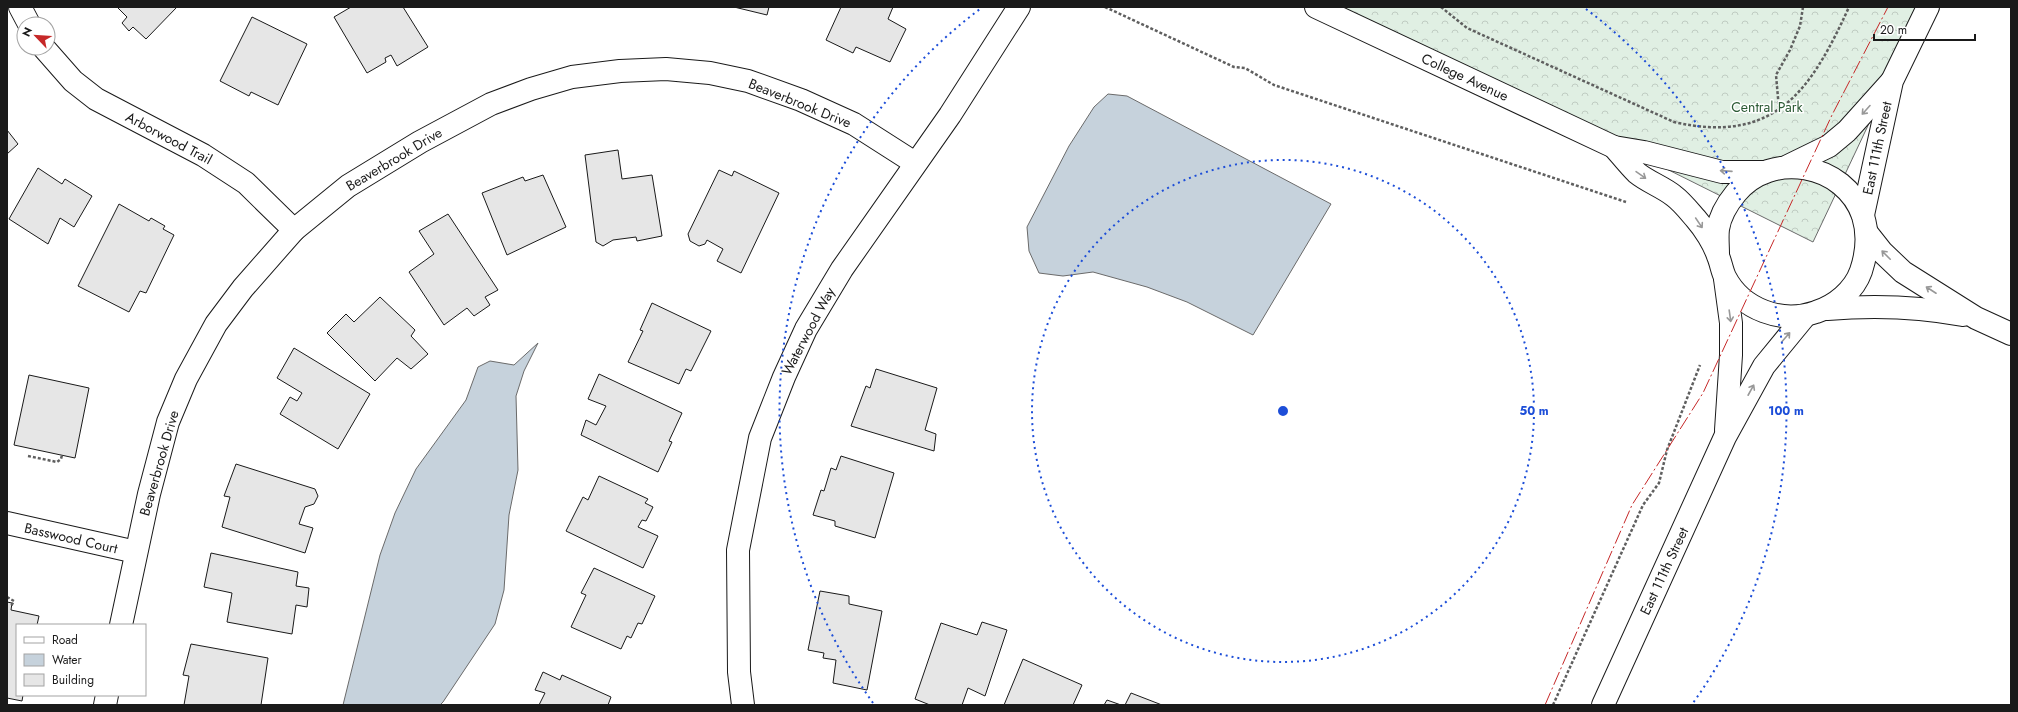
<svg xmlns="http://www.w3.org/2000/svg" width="2018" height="712" font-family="Jost,sans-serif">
<defs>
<pattern id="forest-crowns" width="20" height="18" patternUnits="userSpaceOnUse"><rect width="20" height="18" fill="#e0efe3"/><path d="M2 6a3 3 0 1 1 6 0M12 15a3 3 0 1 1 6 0" fill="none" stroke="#c0ccc2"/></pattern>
</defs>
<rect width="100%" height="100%" fill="#fff"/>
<polygon fill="url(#forest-crowns)" stroke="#6a6a6a" points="1342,7 1924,7 1813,242"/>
<g fill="#c6d2dc" stroke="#6a6a6a">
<polygon points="1108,94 1127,96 1331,204 1253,335 1187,302 1147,287 1093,272 1063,276 1039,273 1029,251 1027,227 1069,146 1094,107"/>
<polygon points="538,343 524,371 516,396 518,470 509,515 504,590 495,624 443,702 440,705 343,705 380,555 395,513 416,469 466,400 478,367 490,361 514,365"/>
</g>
<g fill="#e6e6e6" stroke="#1a1a1a">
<polygon points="117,7 177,7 146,39 133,27 129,31 122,23 127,17"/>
<polygon points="351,7 403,7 428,47 397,66 391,55 385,58 386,62 367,73 334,17"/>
<polygon points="734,7 769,7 767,15"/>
<polygon points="841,7 893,7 888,19 906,29 890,62 856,47 853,53 826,40"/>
<polygon points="252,17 307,44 278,105 251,92 249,96 220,81"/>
<polygon points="7,130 18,144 7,154"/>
<polygon points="618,150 622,179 652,175 662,236 637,241 636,237 613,240 603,246 596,242 585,155"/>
<polygon points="38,168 62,184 65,179 92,196 74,227 60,218 48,244 9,219"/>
<polygon points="719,170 732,176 734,171 779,193 741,273 717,261 723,249 707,240 705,244 699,246 690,241 688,234"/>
<polygon points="543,175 566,227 507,255 482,193 523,177 525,181"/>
<polygon points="119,204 149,221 151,218 165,226 163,229 174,235 146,293 140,291 129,312 78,286"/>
<polygon points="448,214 498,290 485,297 490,305 474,316 467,308 444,325 409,272 434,254 419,231"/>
<polygon points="380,297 415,330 411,336 428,354 411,369 397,358 375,381 327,333 346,314 354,322"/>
<polygon points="652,303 711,331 691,371 686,369 679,384 628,362 643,331 640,330"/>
<polygon points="294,348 370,394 338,449 280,414 290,397 297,401 302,393 277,378"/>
<polygon points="876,369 937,388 925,430 936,434 934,451 851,426 866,386 870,388"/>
<polygon points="599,374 682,413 669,441 672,442 658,472 581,435 586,420 596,425 606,406 588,399"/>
<polygon points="29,375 89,388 75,458 14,445"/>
<polygon points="841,456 894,473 875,538 835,526 835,521 813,515 821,490 824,491 831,468 836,470"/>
<polygon points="236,464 315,489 318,496 314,504 305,507 299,524 313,528 305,553 222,527 230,497 224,496"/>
<polygon points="599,476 648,499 645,503 653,507 646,521 642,520 638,527 658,536 643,568 566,531 583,497 588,500"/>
<polygon points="211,553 298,572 296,586 309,588 307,607 296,605 292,634 227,622 232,593 204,587"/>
<polygon points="594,568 655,596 642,624 638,623 631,638 627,636 621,649 571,627 586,595 581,593"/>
<polygon points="820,591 849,596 849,604 882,611 867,690 833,683 836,660 823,658 824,653 808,650"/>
<polygon points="7,602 12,603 11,610 39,616 37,625 17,625 17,695 23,695 22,701 7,698"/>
<polygon points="982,622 1007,630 985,696 968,688 962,705 930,705 915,699 941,623 977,635"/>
<polygon points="191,644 268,658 261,705 184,705 189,676 183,675"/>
<polygon points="1023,659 1082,685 1073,705 1004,705"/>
<polygon points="543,672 560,680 562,675 611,697 608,705 539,705 545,693 535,690"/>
<polygon points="1131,693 1162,705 1125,705"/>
<polygon points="1107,700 1121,705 1104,705"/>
</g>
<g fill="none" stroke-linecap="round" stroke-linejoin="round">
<g stroke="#1a1a1a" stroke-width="24">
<g id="minor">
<polyline points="20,7 29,24"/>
<polyline points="44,48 73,81 96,99 203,155 246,183 294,230"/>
<polyline points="7,523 136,552"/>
<polyline points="121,625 149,494 168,422 186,379 216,324 243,288 294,230 348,186 420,142 491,104 531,89 572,77 620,71 666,69 710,73 748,81 801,100 854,124 915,163"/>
<polyline points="105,705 107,695"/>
<polyline points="743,705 739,672 738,550 760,438 784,377 806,329 842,269 950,115 1019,7"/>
</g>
</g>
<g stroke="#1a1a1a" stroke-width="24">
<g id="major">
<polyline points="1316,7 1614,147 1644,152 1722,172 1763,172"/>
<path d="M1614,147C1621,155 1629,165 1637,173C1648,182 1663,187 1674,196C1682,202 1689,211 1696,219C1704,228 1714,244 1718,256C1721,263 1722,271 1725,277C1742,310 1782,324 1816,312C1835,306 1854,291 1861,271C1867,253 1869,235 1863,216C1845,163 1771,150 1736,193C1727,204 1720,215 1718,229C1717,237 1718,246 1718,254"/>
<polyline points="1788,166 1829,146 1847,131 1891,82"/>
<polyline points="1863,215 1892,81 1928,7"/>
<polyline points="1867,233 1882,252 1903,272 1976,318 2011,334"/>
<polyline points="1725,279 1731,323 1731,355 1726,430"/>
<path d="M1827,309C1874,305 1916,306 1963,315"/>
<polyline points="1603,705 1725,437 1764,366 1805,316"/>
</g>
</g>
<g stroke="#5f5f5f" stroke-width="2.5" stroke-dasharray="3 2" stroke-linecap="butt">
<polyline points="1105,7 1234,67 1245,68 1274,85 1626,202"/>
<path d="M1441,7L1467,28L1674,122C1776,145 1811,90 1849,7"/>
<polyline points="1779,109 1776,75 1790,50 1800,26 1803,7"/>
<polyline points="28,456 57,462 61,459 62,455"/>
<polyline points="7,597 14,601 11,606"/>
<polyline points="1553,705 1643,505 1659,483 1667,450 1700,365"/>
</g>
<use href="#minor" stroke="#fff" stroke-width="22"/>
<use href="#major" stroke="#fff" stroke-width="22"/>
<polyline stroke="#c62828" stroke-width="1" stroke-dasharray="14 3 2 3" stroke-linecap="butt" points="1545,705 1632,505 1703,393 1832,115 1888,7"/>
</g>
<defs><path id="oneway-shaft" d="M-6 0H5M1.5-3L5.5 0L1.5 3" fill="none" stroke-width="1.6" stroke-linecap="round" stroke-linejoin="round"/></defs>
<g stroke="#989898">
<use href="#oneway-shaft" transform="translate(1866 110) rotate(132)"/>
<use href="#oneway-shaft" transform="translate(1726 171) rotate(-176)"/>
<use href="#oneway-shaft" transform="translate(1641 175) rotate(35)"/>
<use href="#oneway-shaft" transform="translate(1699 223) rotate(56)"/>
<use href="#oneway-shaft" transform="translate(1886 255) rotate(-135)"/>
<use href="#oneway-shaft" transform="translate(1931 290) rotate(-147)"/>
<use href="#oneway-shaft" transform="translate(1730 316) rotate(82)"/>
<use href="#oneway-shaft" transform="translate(1786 337) rotate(-49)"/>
<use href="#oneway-shaft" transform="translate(1751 390) rotate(-61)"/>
</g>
<g fill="none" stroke="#1d4ed8" stroke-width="2" stroke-dasharray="2 4">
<circle cx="1283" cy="411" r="251"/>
<path d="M873 703A503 503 0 0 1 980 9M1586 9A503 503 0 0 1 1693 703"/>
</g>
<g text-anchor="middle" stroke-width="3" stroke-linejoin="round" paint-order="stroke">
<g font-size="14" fill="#1a1a1a" stroke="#fff">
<text transform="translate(1465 77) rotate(25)" y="5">College Avenue</text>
<text transform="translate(800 103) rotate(22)" y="5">Beaverbrook Drive</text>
<text transform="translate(169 138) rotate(28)" y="5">Arborwood Trail</text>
<text transform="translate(1877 148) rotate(-78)" y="5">East 111th Street</text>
<text transform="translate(394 159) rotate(-31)" y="5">Beaverbrook Drive</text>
<text transform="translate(808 331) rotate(-62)" y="5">Waterwood Way</text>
<text transform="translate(159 463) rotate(-74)" y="5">Beaverbrook Drive</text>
<text transform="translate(71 538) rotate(13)" y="5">Basswood Court</text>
<text transform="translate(1664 571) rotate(-65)" y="5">East 111th Street</text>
</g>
<g font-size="14" fill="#2b5a34" stroke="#fff">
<text x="1767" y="112">Central Park</text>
</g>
</g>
<circle cx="1283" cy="411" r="6" fill="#1d4ed8" stroke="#fff" stroke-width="2"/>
<g font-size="12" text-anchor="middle" font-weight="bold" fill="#1d4ed8" stroke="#fff" stroke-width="3" stroke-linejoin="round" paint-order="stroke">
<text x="1534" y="415">50 m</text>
<text x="1786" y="415">100 m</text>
</g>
<rect width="2018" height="712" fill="none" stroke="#1a1a1a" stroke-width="16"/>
<rect x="16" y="624" width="130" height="72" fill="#ffffff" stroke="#a3a3a3"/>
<rect x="24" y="637" width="20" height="6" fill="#ffffff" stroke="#a3a3a3"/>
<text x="52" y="644" font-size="12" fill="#1a1a1a">Road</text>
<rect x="24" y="654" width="20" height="12" fill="#c6d2dc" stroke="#a3a3a3"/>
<text x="52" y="664" font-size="12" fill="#1a1a1a">Water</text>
<rect x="24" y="674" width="20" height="12" fill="#e6e6e6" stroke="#a3a3a3"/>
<text x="52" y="684" font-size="12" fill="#1a1a1a">Building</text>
<g transform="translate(36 36) rotate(295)"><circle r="19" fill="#ffffff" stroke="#a3a3a3"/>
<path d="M0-3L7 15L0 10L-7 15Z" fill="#c62828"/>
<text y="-6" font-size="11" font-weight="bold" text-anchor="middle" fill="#1a1a1a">N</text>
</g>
<path d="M1874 34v6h101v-6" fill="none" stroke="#1a1a1a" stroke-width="2"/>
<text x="1880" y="34" font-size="12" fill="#1a1a1a" stroke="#ffffff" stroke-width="3" paint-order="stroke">20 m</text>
</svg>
